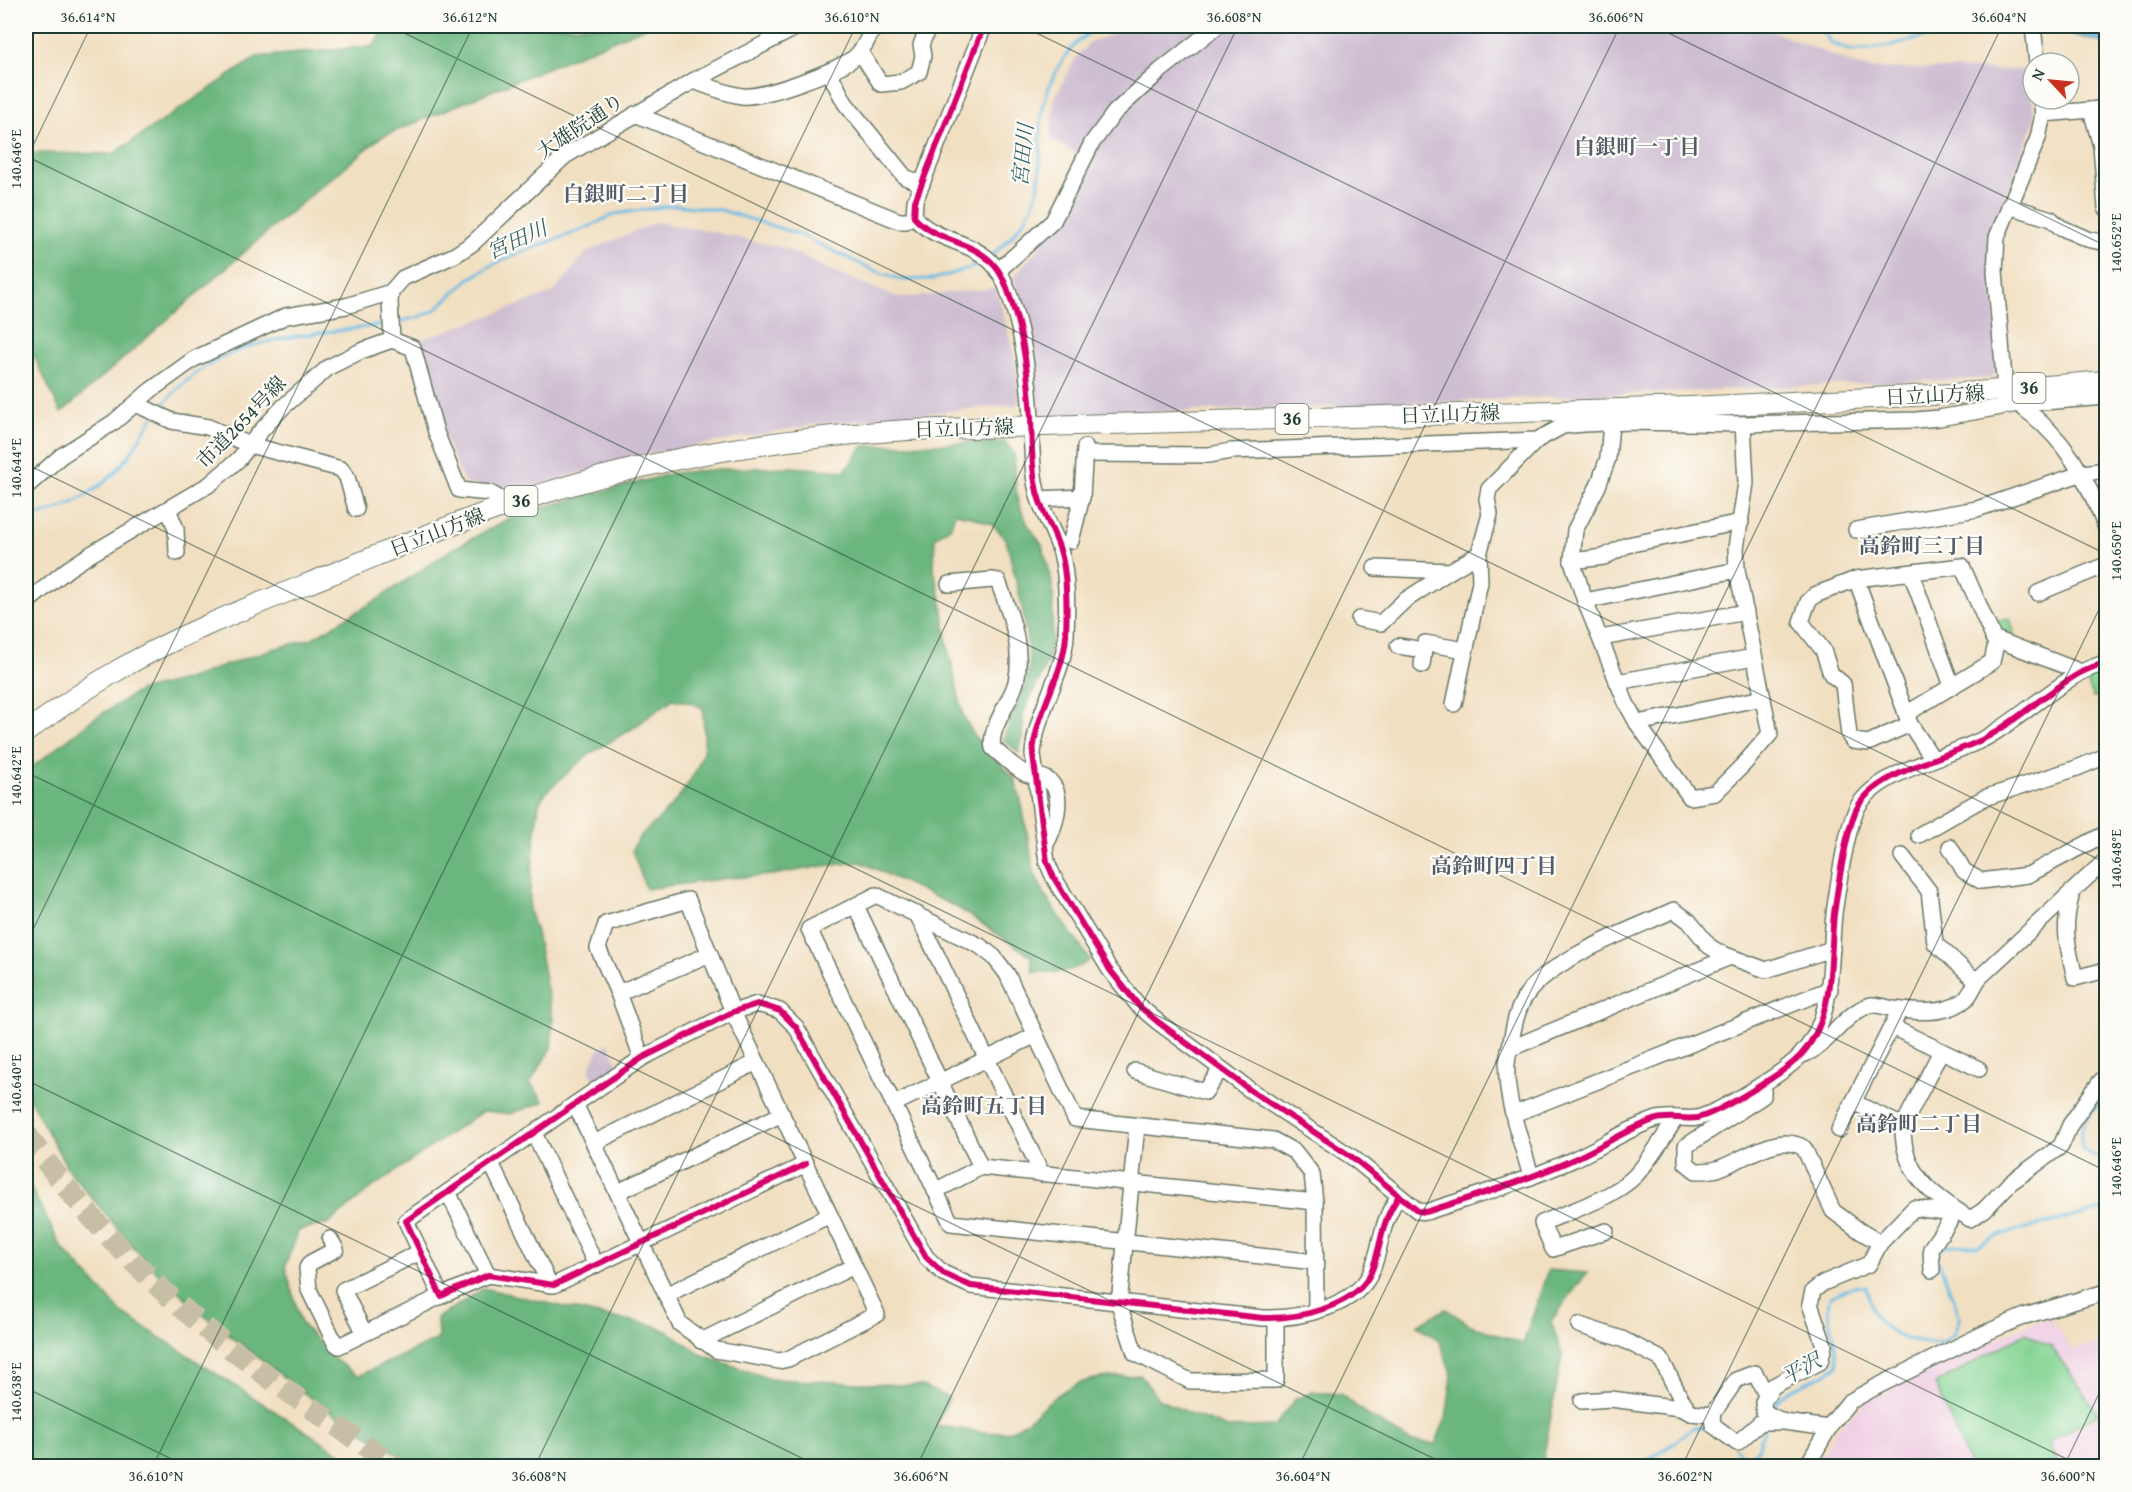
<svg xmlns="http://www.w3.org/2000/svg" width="2132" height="1492" font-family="'Gentium Book Plus','Noto Serif JP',serif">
<rect width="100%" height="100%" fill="#fdfcf7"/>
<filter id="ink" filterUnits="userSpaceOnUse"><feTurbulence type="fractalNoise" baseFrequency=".0167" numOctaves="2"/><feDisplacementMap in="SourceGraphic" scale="12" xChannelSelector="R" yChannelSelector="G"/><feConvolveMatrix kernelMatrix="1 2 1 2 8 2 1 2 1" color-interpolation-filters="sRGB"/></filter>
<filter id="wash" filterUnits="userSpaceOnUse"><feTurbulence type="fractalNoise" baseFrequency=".008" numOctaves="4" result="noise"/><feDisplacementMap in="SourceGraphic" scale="24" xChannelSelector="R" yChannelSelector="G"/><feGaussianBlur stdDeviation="1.35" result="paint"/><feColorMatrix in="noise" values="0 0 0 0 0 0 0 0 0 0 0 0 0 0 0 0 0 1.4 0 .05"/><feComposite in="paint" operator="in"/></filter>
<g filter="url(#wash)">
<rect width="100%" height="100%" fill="#f1dfc1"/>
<polygon fill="#f0d0e4" points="2049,1317 2073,1350 2106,1342 2106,1466 1816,1466 1836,1430 1867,1401 2017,1329"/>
<g fill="#cebed1">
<polygon points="1148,26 1759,26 1863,68 2029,70 2035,121 1990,234 1999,367 1991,378 1368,405 1046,416 1037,407 1032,343 1013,277 1037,250 1095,164 1051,140 1054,99 1077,56 1090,42 1122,31"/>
<polygon points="656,222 713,232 787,249 838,274 900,298 995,288 1000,301 1014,356 1020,404 819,424 632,457 522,490 465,484 433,411 418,341 553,293 587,252"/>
<polygon points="609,1043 618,1066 595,1081 589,1070 598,1050"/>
</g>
<g fill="#84d494" stroke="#528864" stroke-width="1.5">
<polygon points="2010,618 2014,633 2009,634 2006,643 1987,625"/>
<polygon points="2106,667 2106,693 2093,698 2085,674"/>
<polygon points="2025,1333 2051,1346 2099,1414 2049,1442 2059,1466 1970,1466 1935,1384"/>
</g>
<g fill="#6bb67e" stroke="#457a59" stroke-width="1.5">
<polygon points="385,26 648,26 381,137 274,226 61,413 26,339 26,153 113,154 257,57 374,46"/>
<path d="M1005,442L1014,453L1016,489L1019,505L1028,525L1042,545L1051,577L1053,593L1052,637L1047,663L1023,714V735L1019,753L1003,739L1026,685L1030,662L1022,606L1006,539L992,524L970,516L955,513L951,526L935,538L934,570L942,603L947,643L963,715L975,737L1015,779L1022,805L1034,872L1046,897L1090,960C1073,973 1054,973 1033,972L1031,956L958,908L861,862L823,866L772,875L728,878L646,889L632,850C642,830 647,831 662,816C679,799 701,770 704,745C705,733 703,721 703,708L692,703L673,699L633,728L588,755L547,791L539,803L531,875L529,910L536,932L553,1020L551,1048L530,1083L544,1102L510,1114L483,1111L373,1187L328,1224L299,1230L285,1266L301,1323L334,1359L358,1376L438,1339L437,1318L484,1288L594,1314L653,1325L669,1332L703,1355L770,1379L923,1386L949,1398L936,1425C953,1428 993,1436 1009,1431C1026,1425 1034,1414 1046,1404C1078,1376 1101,1377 1141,1375L1158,1399L1191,1414L1228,1428L1275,1426L1295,1399L1313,1392L1340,1394L1369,1416L1410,1441L1435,1444L1446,1418L1452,1376L1440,1341L1417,1325L1446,1309L1470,1325L1523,1344L1548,1270L1587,1273L1551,1321L1562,1355L1542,1466H416L317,1403L207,1318L146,1262L69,1171L26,1092V772L93,719L139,691L184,680L269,650L311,639L375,601L451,550L517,514L674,473L719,469L790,467L845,471L863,446Z"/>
<polygon points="26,1179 61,1246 122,1313 360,1466 26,1466"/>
</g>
<polygon fill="#69bce5" stroke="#447c8c" stroke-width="1.5" points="2054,26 2069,26 2106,37 2106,44 2053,29"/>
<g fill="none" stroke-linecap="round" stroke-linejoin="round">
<g stroke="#69bce5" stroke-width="3">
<polyline points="1818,26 1831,43 1852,51 1892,46 1964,26"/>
<path d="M992,255C1013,237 1032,216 1038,188C1042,167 1040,144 1041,123C1044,85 1066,41 1102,26"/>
<polyline points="396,322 420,317 435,310 469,279 492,265 519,253 584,229 615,214 675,205 721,210 798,234 873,270 903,280 934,279 980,265 985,261"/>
<path d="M159,410C219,331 298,339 386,324"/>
<path d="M26,517C66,512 103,490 128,457C137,444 144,430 153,417"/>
<path d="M2106,1094C2093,1113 2075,1123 2083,1150L2093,1156L2106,1157"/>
<polyline points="1938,1253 1939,1250 1946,1245 1977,1246 2003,1234 2106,1209"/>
<path d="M1771,1411C1782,1385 1816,1383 1837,1366C1839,1342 1823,1318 1830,1297L1854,1286L1866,1287C1869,1295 1870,1306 1874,1314C1884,1335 1936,1355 1953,1335C1956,1330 1958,1322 1960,1317L1939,1262"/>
<polyline points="1735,1448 1746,1460 1758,1449 1764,1429"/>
<polyline points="1636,1466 1663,1451 1694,1427 1709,1428"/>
</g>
</g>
</g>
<g filter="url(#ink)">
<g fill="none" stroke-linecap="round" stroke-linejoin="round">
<path stroke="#c7bfa5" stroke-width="22" stroke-dasharray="22 11" stroke-linecap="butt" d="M26,1134C61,1183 101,1231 145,1273C219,1347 309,1406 394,1466"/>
<g stroke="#687665" stroke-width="18">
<g id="minor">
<path d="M984,26L915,201L914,217C935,242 973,240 994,265C1004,276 1009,293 1013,306C1025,343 1029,380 1031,419C1032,441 1031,464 1036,487C1040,510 1053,528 1060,550C1068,574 1067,611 1066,636C1063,678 1036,710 1033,754L1047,862L1054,878L1110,970L1139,1006L1158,1022L1250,1090L1352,1157L1418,1211L1426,1212C1475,1196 1525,1181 1572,1160C1600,1148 1625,1130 1654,1120C1667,1115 1683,1120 1697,1118C1719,1113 1784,1073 1800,1056C1836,1018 1829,961 1834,914C1838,886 1845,835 1856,810C1875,770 1953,757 1989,736C2020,718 2048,691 2080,673C2088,668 2098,666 2106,662"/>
<polyline points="2033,26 2037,63"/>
<polyline points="860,52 881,84 901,82 919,72 923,56 921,45 927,30"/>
<polyline points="829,72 845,103 905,177 922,184"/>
<path d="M693,81C709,86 726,94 742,96C762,99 840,70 855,57C864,49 869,37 874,26"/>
<polyline points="2091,110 2101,146 2106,208"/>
<polyline points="635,114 899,221 906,221 914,217"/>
<polyline points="2043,114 2091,110 2106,107"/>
<polyline points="2009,206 2051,219 2060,227 2087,239 2106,243"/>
<polyline points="998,271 1053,221 1092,143 1115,112 1160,71 1217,26"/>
<polyline points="392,340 413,348 436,432 459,490 490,493 509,504"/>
<polyline points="2005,390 1995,271 1997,237 2038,138 2043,114 2041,99"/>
<polyline points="136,404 172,421 208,427 250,445 341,469 347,477 356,509"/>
<path d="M2018,404C2065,437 2086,476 2106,528"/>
<polyline points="1612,412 1608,458 1598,486 1575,530 1572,561 1585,601 1626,703 1637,723 1690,797 1715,793 1743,765 1770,734 1737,570 1736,548 1746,483 1743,424"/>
<polyline points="1085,454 1209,455 1231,451 1537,440 1563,426 1584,424 1629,422 1743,424 1916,420 1939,418 2018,404 2106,397"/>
<polyline points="26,487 61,456 114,422 151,390 194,359 286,316 346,306 391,292"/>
<polyline points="1039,499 1082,497"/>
<polyline points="168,509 176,529 177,553"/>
<polyline points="1856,530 1977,509 2083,473 2106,470"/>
<polyline points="1071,541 1082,497 1085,447"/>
<polyline points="1572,561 1604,557 1627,545 1741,522"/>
<polyline points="1375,568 1450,571 1479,554"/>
<polyline points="1911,573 1952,686"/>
<polyline points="1856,579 1910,724 1933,759"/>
<path d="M949,584L992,580L998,581C1010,614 1024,647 1016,682C1011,702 988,729 993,748C1003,757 1015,768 1026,774C1033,777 1042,775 1048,780C1067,794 1054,830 1045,846"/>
<polyline points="2038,593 2106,565"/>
<polyline points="1585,601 1737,570"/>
<polyline points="26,603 68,569 91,554 210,484 239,459 259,433 283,407 329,367 361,351 392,340 390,302 391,292 403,278 455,255 473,243 565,156 693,81 799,26"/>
<polyline points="1359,619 1381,623 1404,601 1450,571"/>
<polyline points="1601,638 1746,612"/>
<polyline points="1993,638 2081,672"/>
<polyline points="1398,646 1424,650"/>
<polyline points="1422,665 1425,643 1465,650"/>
<polyline points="1617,682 1754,657"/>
<polyline points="1454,704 1480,582 1479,554 1490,514 1487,499 1489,489 1537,440"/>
<polyline points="1906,714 1992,662 1996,644 1962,566 1856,579 1815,595 1808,602 1801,622 1823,650 1831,674 1843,684 1849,735 1853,741 1868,743 1910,724"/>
<polyline points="1637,723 1763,698"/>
<polyline points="1919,835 1984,798 2077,768 2106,756"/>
<polyline points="1950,847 1964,871 1981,881 2028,875 2101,836 2106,840"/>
<polyline points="1902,856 1929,891 1935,943 1976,981"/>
<path d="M2072,893C2062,929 2067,942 2075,978L2106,970"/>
<polyline points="856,906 981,1167"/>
<polyline points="917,914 1042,1174"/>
<polyline points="618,993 710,954"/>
<polyline points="1892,1027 1979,1069"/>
<polyline points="1509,1049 1730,957"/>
<path d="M1805,1054C1829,1045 1846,1011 1871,1005C1877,1004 1888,1008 1894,1009C1915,1012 1943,1015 1962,1002C1971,997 1973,985 1980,977L2106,860"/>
<polyline points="1135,1071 1205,1092 1221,1069"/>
<path d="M1763,1084V1096L1686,1146V1163L1696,1171C1704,1171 1713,1171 1720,1168C1746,1159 1777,1132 1804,1148L1833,1211L1860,1231L1880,1243L1869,1264L1823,1283L1813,1291L1810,1304L1824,1345L1820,1362L1773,1386L1763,1402L1764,1412L1784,1422L1829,1428"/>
<polyline points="1853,1102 1903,1126 1941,1051"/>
<polyline points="575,1104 680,1324 716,1350 779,1361 788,1359 877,1314 733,1012 688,900 606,924 598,948 618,993 642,1058"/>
<polyline points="894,1104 1036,1035"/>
<polyline points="1514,1114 1830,989"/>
<polyline points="1137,1126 1119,1304 1135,1353 1190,1381 1276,1380 1276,1318"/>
<path d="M1903,1126C1902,1175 1932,1194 1970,1219L1984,1210L2010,1183L2061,1146L2070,1125L2100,1082L2106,1076"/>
<polyline points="1839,1130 1900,1010"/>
<polyline points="534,1133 596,1265"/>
<polyline points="594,1143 757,1062"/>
<polyline points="491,1163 550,1285"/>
<path d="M806,1164L554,1285L488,1275L441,1296L406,1221L642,1058L733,1012L757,1004L768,1007L780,1011L796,1027L926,1257L943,1273L971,1286L1263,1318C1298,1319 1358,1307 1372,1270C1383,1241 1380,1223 1399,1196"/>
<path d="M1531,1177C1523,1145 1509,1111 1507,1078C1506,1066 1508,1053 1511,1042C1514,1025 1517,1008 1527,994C1552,958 1633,929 1674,910L1689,921L1709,946L1720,953L1766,970L1832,949"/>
<polyline points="935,1191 981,1167 1315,1202"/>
<polyline points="448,1192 488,1275"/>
<polyline points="618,1192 782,1114"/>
<path d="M1606,1231L1553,1249L1542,1223C1571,1211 1613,1198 1635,1176C1651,1159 1663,1138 1676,1118"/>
<polyline points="330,1239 336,1249 310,1263 307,1268 309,1290 335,1343 339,1346 441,1296"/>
<polyline points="1880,1243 1914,1208 1945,1212 1951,1219 1931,1248 1932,1270"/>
<polyline points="666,1295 830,1215"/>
<polyline points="1316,1310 1315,1202 1312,1174 1295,1152 1273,1140 1075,1119 1007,974 994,957 980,946 876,895 809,929 951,1223 1316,1262"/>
<polyline points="1579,1325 1622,1339 1661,1359 1680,1397 1691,1413 1712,1415"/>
<polyline points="364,1332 343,1290 420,1252"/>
<polyline points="701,1341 854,1266"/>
<polyline points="1766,1395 1755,1373 1736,1380 1712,1415 1713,1425 1737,1443 1761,1422 1781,1422"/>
<polyline points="1582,1401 1611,1399 1680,1408 1691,1413"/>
<polyline points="1807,1466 1831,1424 1849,1402 1876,1387 1983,1334 2025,1316 2106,1292"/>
</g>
</g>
<g stroke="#687665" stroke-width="22">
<path id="major" d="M26,732C56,710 87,688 120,669C187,630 260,603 332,574C390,550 448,525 508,505C635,461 774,438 908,430L1691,407L1952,394L2106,381"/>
</g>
<use href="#minor" stroke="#fff" stroke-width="15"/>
<use href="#major" stroke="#fff" stroke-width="20"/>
<g stroke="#fdfcf7" stroke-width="10">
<g id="cycleway">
<path d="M984,26L915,201L914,217C935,242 973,240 994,265C1004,276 1009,293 1013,306C1025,343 1029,380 1031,419C1032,441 1031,464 1036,487C1040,510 1053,528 1060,550C1068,574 1067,611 1066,636C1063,678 1036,710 1033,754L1047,862L1054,878L1110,970L1139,1006L1158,1022L1250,1090L1352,1157L1418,1211L1426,1212C1475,1196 1525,1181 1572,1160C1600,1148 1625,1130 1654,1120C1667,1115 1683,1120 1697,1118C1719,1113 1784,1073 1800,1056C1836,1018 1829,961 1834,914C1838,886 1845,835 1856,810C1875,770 1953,757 1989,736C2020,718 2048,691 2080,673C2088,668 2098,666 2106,662"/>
<path d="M806,1164L554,1285L488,1275L441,1296L406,1221L642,1058L733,1012L757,1004L768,1007L780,1011L796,1027L926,1257L943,1273L971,1286L1263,1318C1298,1319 1358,1307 1372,1270C1383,1241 1380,1223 1399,1196"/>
</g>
</g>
<use href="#cycleway" stroke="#d6006c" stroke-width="6"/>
</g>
</g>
<path fill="none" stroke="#1f3d34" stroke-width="1.5" stroke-opacity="0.45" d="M390,26L2106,863M1022,26L2106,554M1654,26L2106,246M26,156L2106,1171M26,160L91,26M26,464L2081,1466M26,772L1449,1466M26,944L473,26M26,1080L818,1466M26,1388L186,1466M153,1466L856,26M535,1466L1238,26M917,1466L1620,26M1299,1466L2002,26M1682,1466L2106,595M2064,1466L2106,1379"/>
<g text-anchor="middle" stroke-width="4.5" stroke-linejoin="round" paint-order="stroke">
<g fill="#fdfcf7" stroke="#62766e" stroke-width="1.5">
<rect x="2012.5" y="373" width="33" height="30" rx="4.5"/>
<rect x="1275.5" y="404" width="33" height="30" rx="4.5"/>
<rect x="504.5" y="486" width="33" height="30" rx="4.5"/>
</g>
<g font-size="18" font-weight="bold" fill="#1f3d34">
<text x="2029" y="394">36</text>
<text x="1292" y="425">36</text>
<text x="521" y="507">36</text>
</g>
<g font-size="20" fill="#1f3d34" stroke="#fdfcf7">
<text transform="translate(580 126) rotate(-34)" y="7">大雄院通り</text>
<text transform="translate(1935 395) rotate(-3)" y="7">日立山方線</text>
<text transform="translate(1450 414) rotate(-2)" y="7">日立山方線</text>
<text transform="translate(241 422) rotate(-46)" y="7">市道2654号線</text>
<text transform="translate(964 428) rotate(-2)" y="7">日立山方線</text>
<text transform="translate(437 532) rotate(-21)" y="7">日立山方線</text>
</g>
<g font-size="21" font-weight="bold" fill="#545e6a" stroke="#fdfcf7">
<text x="1637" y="154">白銀町一丁目</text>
<text x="626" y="201">白銀町二丁目</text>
<text x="1922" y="553">高鈴町三丁目</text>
<text x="1494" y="873">高鈴町四丁目</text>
<text x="984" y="1113">高鈴町五丁目</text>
<text x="1919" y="1131">高鈴町二丁目</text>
</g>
<g font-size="21" font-style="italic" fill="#356369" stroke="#fdfcf7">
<text transform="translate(1023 155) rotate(-84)" y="7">宮田川</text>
<text transform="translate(517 240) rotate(-24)" y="7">宮田川</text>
<text transform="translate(1801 1369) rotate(-29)" y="7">平沢</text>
</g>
</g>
<rect width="2132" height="1492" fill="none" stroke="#fdfcf7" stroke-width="66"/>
<g transform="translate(2051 81) rotate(296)"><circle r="28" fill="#fdfcf7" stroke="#a4b0a9" stroke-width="1.5"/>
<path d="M0-4.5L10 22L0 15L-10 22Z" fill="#c8321e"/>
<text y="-9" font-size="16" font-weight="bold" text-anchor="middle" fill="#1f3d34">N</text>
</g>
<rect x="33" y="33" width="2066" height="1426" fill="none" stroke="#1f3d34" stroke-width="2"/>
<g font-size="15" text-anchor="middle" fill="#1f3d34">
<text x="88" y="22">36.614°N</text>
<text x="470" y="22">36.612°N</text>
<text x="852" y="22">36.610°N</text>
<text x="1234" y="22">36.608°N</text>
<text x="1616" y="22">36.606°N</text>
<text x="1999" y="22">36.604°N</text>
<text transform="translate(16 159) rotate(-90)" y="5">140.646°E</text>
<text transform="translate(2116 243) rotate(-90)" y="5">140.652°E</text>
<text transform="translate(16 468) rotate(-90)" y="5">140.644°E</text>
<text transform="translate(2116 551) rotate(-90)" y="5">140.650°E</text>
<text transform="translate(16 776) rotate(-90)" y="5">140.642°E</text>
<text transform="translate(2116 859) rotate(-90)" y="5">140.648°E</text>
<text transform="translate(16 1084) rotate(-90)" y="5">140.640°E</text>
<text transform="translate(2116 1167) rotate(-90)" y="5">140.646°E</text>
<text transform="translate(16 1392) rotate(-90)" y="5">140.638°E</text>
<text x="156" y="1481">36.610°N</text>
<text x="539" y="1481">36.608°N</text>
<text x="921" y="1481">36.606°N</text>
<text x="1303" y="1481">36.604°N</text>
<text x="1685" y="1481">36.602°N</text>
<text x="2068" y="1481">36.600°N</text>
</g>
</svg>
